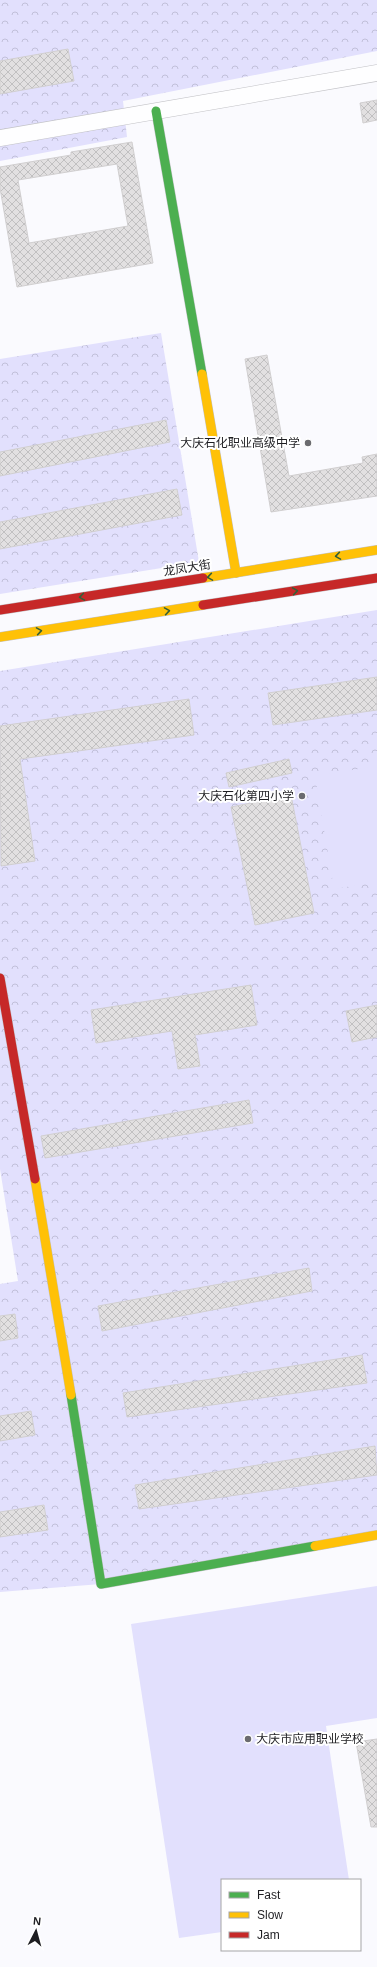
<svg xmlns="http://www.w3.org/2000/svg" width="377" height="1967" font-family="Arial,'Noto Sans SC',sans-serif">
<defs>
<pattern id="forest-crowns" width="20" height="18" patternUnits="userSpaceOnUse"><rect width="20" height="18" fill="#e2e0fd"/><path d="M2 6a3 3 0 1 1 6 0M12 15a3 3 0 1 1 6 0" fill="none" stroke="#c1c0d9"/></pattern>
<pattern id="building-cross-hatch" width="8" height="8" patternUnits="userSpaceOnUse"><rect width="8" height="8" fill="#e2e0e1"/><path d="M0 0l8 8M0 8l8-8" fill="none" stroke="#c1c0c1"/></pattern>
</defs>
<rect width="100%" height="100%" fill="#fafafe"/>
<g fill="url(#forest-crowns)">
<polygon points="0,0 377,0 377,51 123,101 127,137 0,161"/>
<polygon points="161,333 199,562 0,594 0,359"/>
<polygon points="377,610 377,1535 101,1584 0,1592 0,1284 18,1281 0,1169 0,671"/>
</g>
<g fill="#e2e0fd">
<polygon points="377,766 377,882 334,889 315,776"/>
<polygon points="377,1586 377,1718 326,1726 349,1880 222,1880 222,1932 179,1938 131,1624"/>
</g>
<g fill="url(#building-cross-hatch)" stroke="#d1cfd0" fill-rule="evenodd">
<polygon points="68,49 74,81 0,94 0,61"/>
<polygon points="377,100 377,120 363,123 360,103"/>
<path d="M132,142L153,263L17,287L0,188V167L71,155V152ZM117,164L128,226L29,243L18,180Z"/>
<polygon points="267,355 289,476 363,463 362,457 377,454 377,496 271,512 245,359"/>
<polygon points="166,420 170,442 0,476 0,452"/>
<polygon points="177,489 182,515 0,549 0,522"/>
<polygon points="377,677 377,710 273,725 268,693"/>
<polygon points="189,699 194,735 20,759 35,861 1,866 0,726"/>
<polygon points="289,759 292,773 229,787 226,773"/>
<polygon points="291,795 314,913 255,925 231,807"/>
<polygon points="251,985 257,1025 195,1035 200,1066 178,1069 172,1031 96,1043 91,1010"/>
<polygon points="377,1005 377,1037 352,1042 346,1011"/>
<polygon points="249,1100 253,1123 45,1158 41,1136"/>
<polygon points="309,1268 312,1291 102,1331 98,1306"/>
<polygon points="15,1314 18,1338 0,1341 0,1316"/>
<polygon points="362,1355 367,1383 127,1417 123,1393"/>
<polygon points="31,1411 35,1435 0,1441 0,1416"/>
<polygon points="375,1446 377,1475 139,1509 135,1485"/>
<polygon points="44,1505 48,1530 0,1537 0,1512"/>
<polygon points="377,1739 377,1827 371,1827 356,1742"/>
</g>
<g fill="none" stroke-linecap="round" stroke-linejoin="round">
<g stroke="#c2c2c6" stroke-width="17">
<polyline id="street" points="0,138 377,73"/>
</g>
<g stroke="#c2c2c6" stroke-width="10">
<g id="fast">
<polyline points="156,111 202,374"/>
<polyline points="71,1395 101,1584 315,1546"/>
</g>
</g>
<g stroke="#c2c2c6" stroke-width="10">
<g id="slow">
<polyline points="202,374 236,573"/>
<polyline points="203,578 377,550"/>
<polyline points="0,637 203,605"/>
<polyline points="35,1179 71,1395"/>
<polyline points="315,1546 377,1535"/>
</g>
</g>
<g stroke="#c2c2c6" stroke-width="10">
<g id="jam">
<polyline points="203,605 377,578"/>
<polyline points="0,610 203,578"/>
<polyline points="0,978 35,1179"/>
</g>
</g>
<use href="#street" stroke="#fefeff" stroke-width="16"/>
<use href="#fast" stroke="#4caf50" stroke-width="9"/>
<use href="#slow" stroke="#ffc107" stroke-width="9"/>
<use href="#jam" stroke="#c62828" stroke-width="9"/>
</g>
<defs><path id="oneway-chevron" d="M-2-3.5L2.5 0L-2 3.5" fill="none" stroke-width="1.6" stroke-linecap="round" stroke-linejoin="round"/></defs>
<g stroke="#335f37">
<use href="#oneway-chevron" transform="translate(338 556) rotate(171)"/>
<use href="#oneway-chevron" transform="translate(210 577) rotate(171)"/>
<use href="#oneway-chevron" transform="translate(295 591) rotate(-9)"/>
<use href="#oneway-chevron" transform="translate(82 597) rotate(171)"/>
<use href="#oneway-chevron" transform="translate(167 611) rotate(-9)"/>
<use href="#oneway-chevron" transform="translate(39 631) rotate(-9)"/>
</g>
<g fill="#6b6b6f" stroke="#fff" stroke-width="1.5">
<circle cx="308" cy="443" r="4"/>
<circle cx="302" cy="796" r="4"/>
<circle cx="248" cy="1739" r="4"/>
</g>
<g text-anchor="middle" stroke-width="4" stroke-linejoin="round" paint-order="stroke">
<g font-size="12" fill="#1e1e22" stroke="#fff" text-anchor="end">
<text x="300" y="447">大庆石化职业高级中学</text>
<text x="294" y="800">大庆石化第四小学</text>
<text x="256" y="1743" text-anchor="start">大庆市应用职业学校</text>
</g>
<g font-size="12" fill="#1e1e22" stroke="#fff">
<text transform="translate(187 568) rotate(-9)" y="4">龙凤大街</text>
</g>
</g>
<rect x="221" y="1879" width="140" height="72" fill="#ffffff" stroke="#a5a5a7"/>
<rect x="229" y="1892" width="20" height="6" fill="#4caf50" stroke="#a5a5a7"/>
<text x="257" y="1899" font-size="12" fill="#1e1e22">Fast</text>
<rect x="229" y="1912" width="20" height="6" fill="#ffc107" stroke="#a5a5a7"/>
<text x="257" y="1919" font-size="12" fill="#1e1e22">Slow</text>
<rect x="229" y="1932" width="20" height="6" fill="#c62828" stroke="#a5a5a7"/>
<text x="257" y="1939" font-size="12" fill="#1e1e22">Jam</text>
<g transform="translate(36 1931) rotate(6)" stroke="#ffffff" stroke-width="3" paint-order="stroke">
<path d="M0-3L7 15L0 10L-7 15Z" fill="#1e1e22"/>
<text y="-6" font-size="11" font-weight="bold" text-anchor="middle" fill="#1e1e22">N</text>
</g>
</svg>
